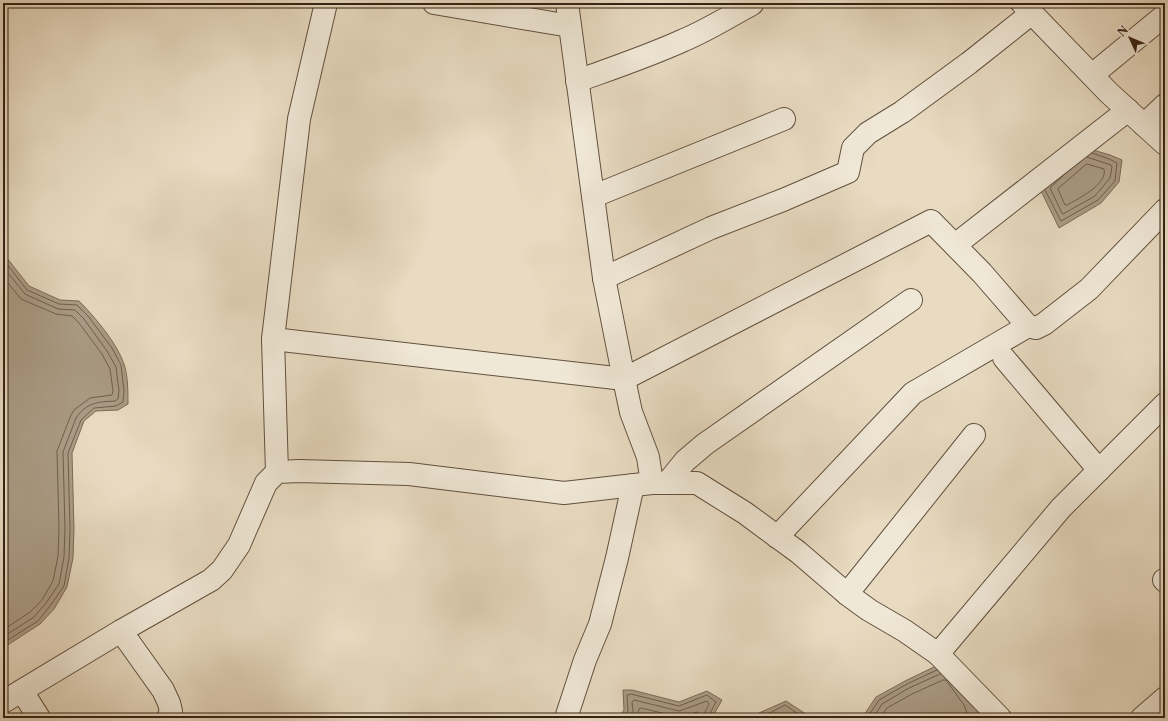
<svg xmlns="http://www.w3.org/2000/svg" width="1168" height="721" font-family="'Libre Caslon Text',serif">
<rect width="100%" height="100%" fill="#e8dbc1"/>
<filter id="stains"><feTurbulence type="fractalNoise" baseFrequency=".005" numOctaves="4"/><feColorMatrix values="0 0 0 0 .2 0 0 0 0 .09 0 0 0 0 .02 0 0 0 .5 -.17"/></filter>
<radialGradient id="worn" r=".72"><stop offset=".6" stop-color="#630" stop-opacity="0"/><stop offset="1" stop-color="#630" stop-opacity=".3"/></radialGradient>
<g fill="#ab9c86" stroke="#7c6b58">
<polygon points="1083,147 1110,155 1122,160 1119,182 1101,203 1059,228 1042,193 1036,188"/>
<path d="M3,253L29,286L60,300L79,301C94,316 117,343 124,364C128,376 128,392 128,404L118,410L96,411L84,421L72,453L74,529L73,558L67,587L54,609L40,624L3,648Z"/>
<polygon points="940,664 985,718 862,718 876,697 905,681"/>
<polygon points="623,690 632,690 679,702 707,691 722,700 712,718 618,718 624,710"/>
<polygon points="786,701 812,718 755,718 759,713"/>
</g>
<g fill="none" stroke-linecap="round" stroke-linejoin="round">
<g stroke="#705e4d" stroke-width="1">
<path d="M1087,164L1104,169C1108,184 1078,199 1067,205H1065L1058,189Z"/>
<polyline points="1066,173 1050,188 1062,213 1063,214 1095,196 1110,178 1112,167 1111,165 1087,157"/>
<polyline points="1045,190 1061,221 1098,200 1115,181 1117,163 1109,159 1092,153"/>
<polyline points="3,259 27,290 59,304 77,305 88,316 112,348 121,365 124,391 123,402 116,406 94,408 81,420 68,453 70,529 69,558 64,586 50,606 38,621 3,643"/>
<path d="M3,267L25,294L58,309L75,310L84,319L107,351L116,367L119,391L118,399L115,401C98,402 87,402 76,418L63,452L64,490L65,529L64,557L59,584L46,603L34,617L3,637"/>
<polyline points="3,277 21,299 56,314 72,316 79,323 102,354 110,369 113,391 112,395 90,398 74,410 71,415 57,451 59,529 58,556 53,581 42,600 30,612 3,630"/>
<polyline points="623,718 628,711 627,695 631,694 679,706 707,695 716,702 709,715 709,718"/>
<polyline points="629,718 633,711 632,702 634,700 679,711 707,701 709,704 704,714 704,718"/>
<polyline points="637,718 639,709 641,708 679,717 685,716 697,712 698,713 698,718"/>
<polyline points="760,718 785,705 804,718"/>
<polyline points="867,718 879,700 907,684 937,670"/>
<polyline points="873,718 882,704 909,688 940,674"/>
<polyline points="880,718 887,708 912,694 943,680 946,680 964,705 969,718"/>
</g>
<g stroke="#62503f" stroke-width="24">
<g id="minor">
<polyline points="434,3 570,26"/>
<polyline points="567,3 604,278 624,379 631,412 648,457 652,483 697,483 745,513 798,552 847,594 869,610 905,631 938,654 1000,718"/>
<polyline points="1022,3 1109,93 1165,144"/>
<polyline points="1092,75 1165,15"/>
<path d="M577,81C613,68 649,56 684,40C708,30 730,16 752,4"/>
<polyline points="1144,125 1165,105"/>
<polyline points="594,196 784,119"/>
<polyline points="955,245 1128,110"/>
<polyline points="604,278 711,228 783,200 848,172 853,148 868,133 902,112 969,63 1032,13"/>
<polyline points="273,339 624,379 931,221 982,273 1028,326 1036,328 1044,324 1089,289 1165,210"/>
<polyline points="1004,358 1099,470"/>
<polyline points="277,472 273,339 299,119 326,3"/>
<polyline points="667,483 685,461 705,444 911,300"/>
<polyline points="777,537 913,393 1028,326"/>
<polyline points="1164,580 1165,581"/>
<polyline points="847,594 974,435"/>
<polyline points="121,631 163,690 169,703 171,711 168,718"/>
<polyline points="938,654 1061,508 1165,404"/>
<polyline points="22,691 39,718"/>
<polyline points="3,702 121,631 211,580 222,570 239,545 266,483 277,472 299,471 409,474 564,493 652,483"/>
<polyline points="566,718 585,660 600,624 617,558 633,485"/>
<polyline points="1142,718 1165,698"/>
</g>
</g>
<use href="#minor" stroke="#f0e8d7" stroke-width="22"/>
</g>
<rect width="1168" height="721" fill="none" stroke="#e8dbc1" stroke-width="16"/>
<rect x="4" y="4" width="1160" height="713" fill="none" stroke="#362114" stroke-width="2"/>
<rect x="8" y="8" width="1152" height="705" fill="none" stroke="#362114"/>
<g transform="translate(1130 38) rotate(314)" stroke="#f0e8d7" stroke-width="3" paint-order="stroke">
<path d="M0-3L7 15L0 10L-7 15Z" fill="#362114"/>
<text y="-6" font-size="11" font-weight="bold" text-anchor="middle" fill="#362114">N</text>
</g>
<rect width="100%" height="100%" filter="url(#stains)"/>
<rect width="100%" height="100%" fill="url(#worn)"/>
</svg>
